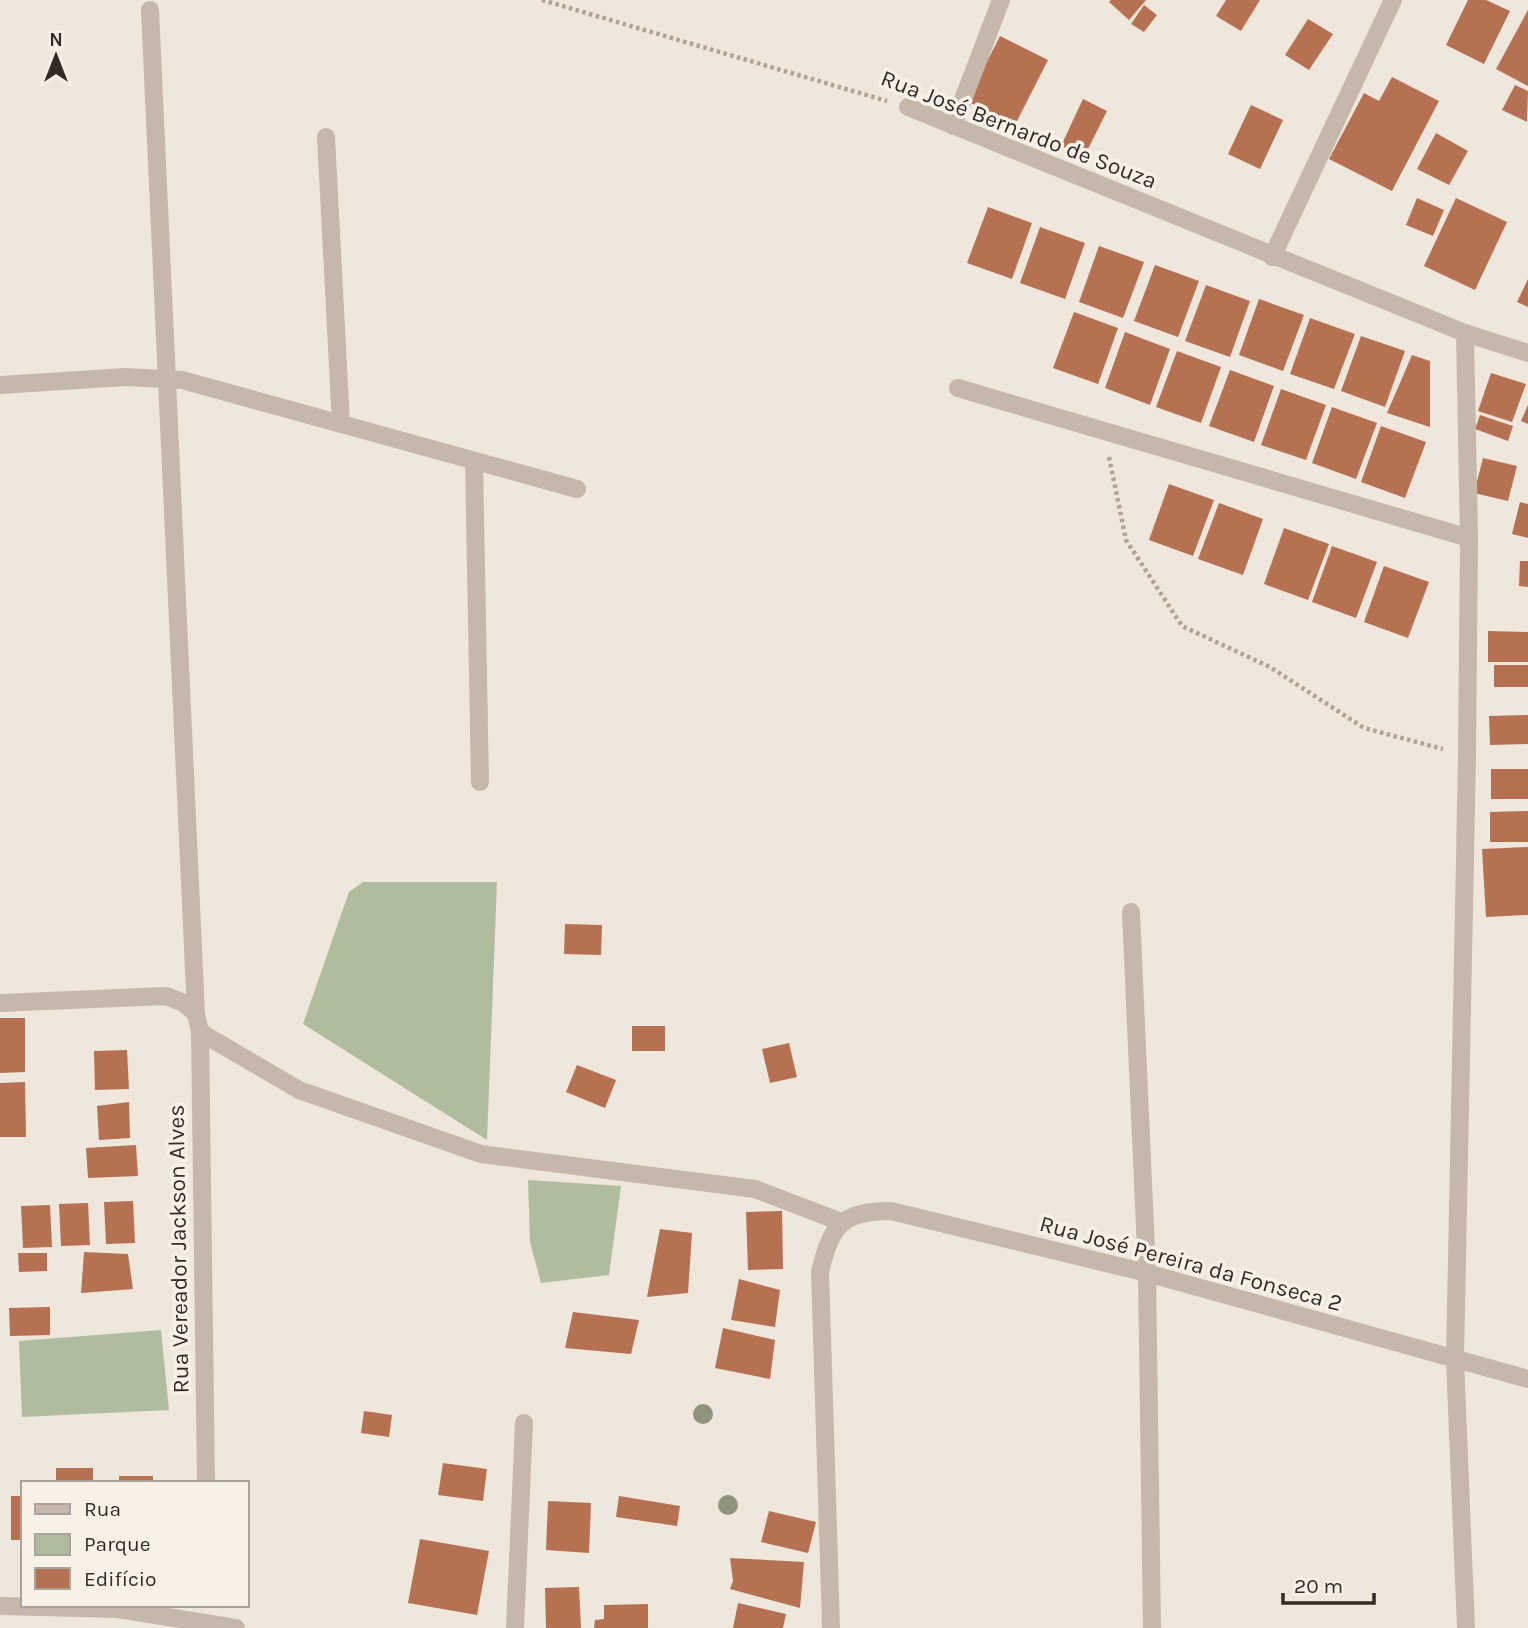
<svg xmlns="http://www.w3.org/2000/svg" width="1528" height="1628" font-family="Karla,sans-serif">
<rect width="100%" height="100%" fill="#efe7dc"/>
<g fill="#b0bc9e">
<polygon points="363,882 497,882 487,1140 303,1024 349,892"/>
<polygon points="528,1180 621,1186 609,1275 541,1283 530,1242"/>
<polygon points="161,1330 169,1410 22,1417 19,1341"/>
</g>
<g fill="#b67152">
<polygon points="1111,0 1146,0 1129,20 1109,2"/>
<polygon points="1226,0 1260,0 1241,31 1216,16"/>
<polygon points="1468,0 1486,0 1510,11 1484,64 1446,45"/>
<polygon points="1144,5 1157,15 1144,32 1131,24"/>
<polygon points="1528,10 1528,86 1496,69"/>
<polygon points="1308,19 1333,34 1309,70 1285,55"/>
<polygon points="1000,36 1048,60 1015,125 967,101"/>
<polygon points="1392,77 1439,101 1392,191 1329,159 1364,93 1379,101"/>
<polygon points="1515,85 1528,91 1527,122 1502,110"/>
<polygon points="1083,99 1107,111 1084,157 1061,146"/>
<polygon points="1251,105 1283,120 1260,169 1228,154"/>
<polygon points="1436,133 1468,151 1449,185 1417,169"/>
<polygon points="1417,198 1444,210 1433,236 1406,225"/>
<polygon points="1456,198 1507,222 1475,290 1424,266"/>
<polygon points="988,207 1032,223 1012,279 967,263"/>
<polygon points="1040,227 1085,243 1065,299 1020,283"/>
<polygon points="1099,246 1144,262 1123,318 1079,302"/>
<polygon points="1155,265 1199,281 1178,337 1134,321"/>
<polygon points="1528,279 1528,307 1517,302"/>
<polygon points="1206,285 1250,301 1230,357 1185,341"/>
<polygon points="1259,299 1304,315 1283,371 1239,355"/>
<polygon points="1074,312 1118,328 1098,384 1053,368"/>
<polygon points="1310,318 1355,334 1334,389 1290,374"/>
<polygon points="1125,332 1170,349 1150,405 1105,388"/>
<polygon points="1361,336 1405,351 1385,407 1341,391"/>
<polygon points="1177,351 1221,367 1201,423 1156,407"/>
<polygon points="1412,355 1430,361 1430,427 1387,413"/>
<polygon points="1230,370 1274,386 1254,442 1209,426"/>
<polygon points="1491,373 1526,384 1512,422 1478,411"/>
<polygon points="1281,389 1326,405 1306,460 1261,445"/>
<polygon points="1528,405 1528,424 1521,421"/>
<polygon points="1332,407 1377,423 1356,479 1312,463"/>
<polygon points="1480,415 1513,426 1508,441 1475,429"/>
<polygon points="1381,426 1426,442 1405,498 1361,482"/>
<polygon points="1483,458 1517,466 1508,501 1474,493"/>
<polygon points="1169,484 1214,500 1193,556 1149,540"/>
<polygon points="1520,502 1528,504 1528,538 1512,534"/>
<polygon points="1219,503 1263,519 1243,575 1198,559"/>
<polygon points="1284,528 1329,544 1308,600 1264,584"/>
<polygon points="1332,546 1377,562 1356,618 1312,602"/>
<polygon points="1520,561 1528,561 1528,587 1519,586"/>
<polygon points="1384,566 1429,582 1408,638 1364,622"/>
<polygon points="1488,631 1528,632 1528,662 1488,662"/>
<rect x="1494" y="665" width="34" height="22"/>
<polygon points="1528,715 1528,744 1490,745 1489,716"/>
<rect x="1491" y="769" width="37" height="30"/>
<polygon points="1528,811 1528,842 1490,842 1490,812"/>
<polygon points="1528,847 1528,915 1486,917 1482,849"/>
<polygon points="565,924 602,925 601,955 564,954"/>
<polygon points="0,1018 25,1018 25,1072 0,1073"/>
<rect x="632" y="1026" width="33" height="25"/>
<polygon points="789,1043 797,1077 770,1083 762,1049"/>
<polygon points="127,1050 129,1089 95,1090 94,1051"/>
<polygon points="577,1065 616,1080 605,1108 566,1092"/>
<polygon points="25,1082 26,1137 0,1137 0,1083"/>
<polygon points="129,1102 130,1138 99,1140 97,1106"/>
<polygon points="136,1145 138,1176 88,1178 86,1148"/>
<polygon points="133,1201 135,1243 106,1244 104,1202"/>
<polygon points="88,1203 90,1245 61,1246 59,1204"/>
<polygon points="50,1205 52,1247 23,1248 21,1206"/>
<polygon points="782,1211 783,1269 748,1270 746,1212"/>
<polygon points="660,1229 692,1233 688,1293 647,1297"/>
<polygon points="84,1252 128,1254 133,1289 81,1293"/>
<polygon points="18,1253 47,1253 47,1271 19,1272"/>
<polygon points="739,1279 780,1290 775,1327 731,1320"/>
<polygon points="50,1307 50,1335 10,1336 9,1308"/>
<polygon points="573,1312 639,1320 631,1354 565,1348"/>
<polygon points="723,1328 775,1340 770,1379 715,1368"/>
<polygon points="364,1411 392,1415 389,1437 361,1433"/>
<polygon points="443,1463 487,1469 483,1501 438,1495"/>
<rect x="56" y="1468" width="37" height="15"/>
<rect x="119" y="1476" width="34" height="7"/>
<rect x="11" y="1496" width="12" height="44"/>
<polygon points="619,1496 680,1506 677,1526 616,1517"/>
<polygon points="548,1501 591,1503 589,1553 546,1550"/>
<polygon points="769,1511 816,1522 808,1553 761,1542"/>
<polygon points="420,1539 489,1551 477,1615 408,1603"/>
<polygon points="730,1558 804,1562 800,1608 730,1589 733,1581"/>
<polygon points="579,1587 581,1628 546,1628 545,1588"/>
<polygon points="738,1603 786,1614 783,1628 733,1628"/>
<polygon points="648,1604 648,1628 594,1628 595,1620 604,1619 604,1605"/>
</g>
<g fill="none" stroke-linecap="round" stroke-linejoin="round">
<g stroke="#b1a294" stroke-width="4.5" stroke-dasharray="3.5 3.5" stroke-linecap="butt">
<polyline points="542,0 887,101"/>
<polyline points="1109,457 1126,540 1182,626 1270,667 1364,728 1443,749"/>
</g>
<g stroke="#c5b8aa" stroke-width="18">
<polyline points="150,10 196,1014 200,1032 206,1483"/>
<polyline points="908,107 1465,333 1528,353"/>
<polyline points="953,126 1001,0"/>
<polyline points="326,137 341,424"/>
<polyline points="1272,257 1393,0"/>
<polyline points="1465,333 1469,538 1467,756 1455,1360 1466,1628"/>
<polyline points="0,385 125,377 182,380 577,489"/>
<polyline points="958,388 1469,538"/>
<polyline points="474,461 480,782"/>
<polyline points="1131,912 1147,1273 1152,1628"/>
<polyline points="0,1003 166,996 184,1003 196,1014"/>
<polyline points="200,1032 299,1090 481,1154 755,1189 841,1222"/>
<polyline points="0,1606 118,1609 236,1628"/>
<polyline points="515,1628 524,1423"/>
<path d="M831,1628L820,1272C831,1225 842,1211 891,1211L1147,1273L1528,1379"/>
</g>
</g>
<g fill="#8f937d">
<circle cx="703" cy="1414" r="10"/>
<circle cx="728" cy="1505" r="10"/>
</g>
<g text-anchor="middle" stroke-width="7" stroke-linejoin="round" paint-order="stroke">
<g font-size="23" fill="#332d28" stroke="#f7f1e8">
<text transform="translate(1019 129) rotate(21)" y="8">Rua José Bernardo de Souza</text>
<text transform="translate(178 1249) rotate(-91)" y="8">Rua Vereador Jackson Alves</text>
<text transform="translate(1191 1263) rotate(15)" y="8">Rua José Pereira da Fonseca 2</text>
</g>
</g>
<rect x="21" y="1481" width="228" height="126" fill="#f7f1e8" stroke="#a9a39b" stroke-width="2"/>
<rect x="35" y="1504" width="35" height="10" fill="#c5b8aa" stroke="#a9a39b" stroke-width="2"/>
<text x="84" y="1516" font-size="21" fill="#332d28">Rua</text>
<rect x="35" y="1534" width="35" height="21" fill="#b0bc9e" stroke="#a9a39b" stroke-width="2"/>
<text x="84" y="1551" font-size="21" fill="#332d28">Parque</text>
<rect x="35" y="1568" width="35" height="21" fill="#b67152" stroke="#a9a39b" stroke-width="2"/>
<text x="84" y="1586" font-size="21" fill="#332d28">Edifício</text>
<g transform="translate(56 56)" stroke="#f7f1e8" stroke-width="5" paint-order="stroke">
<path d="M0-5L12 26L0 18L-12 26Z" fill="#332d28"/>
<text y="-10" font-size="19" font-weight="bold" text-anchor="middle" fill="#332d28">N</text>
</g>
<path d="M1283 1593v10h91v-10" fill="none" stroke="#332d28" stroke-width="3.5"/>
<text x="1294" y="1593" font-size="21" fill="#332d28" stroke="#f7f1e8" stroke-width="5" paint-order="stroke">20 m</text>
</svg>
